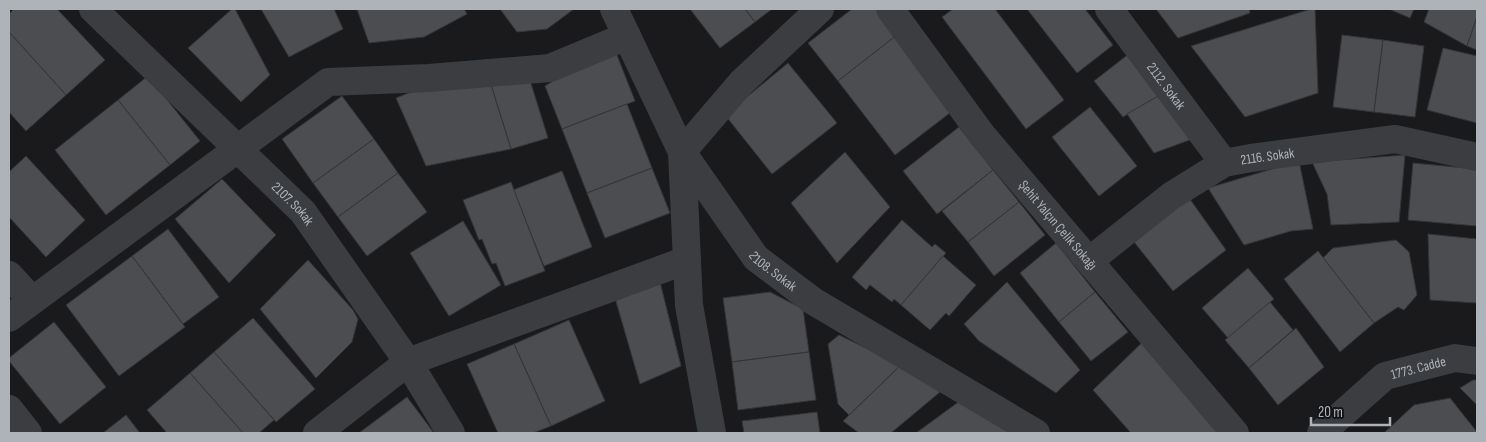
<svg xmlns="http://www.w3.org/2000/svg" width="1486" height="442" font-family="'Sofia Sans Condensed',sans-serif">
<rect width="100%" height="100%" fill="#1a1a1c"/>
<g fill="#4c4d50" stroke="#343537">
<polygon points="14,9 57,9 105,60 66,95 9,32 9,14"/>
<polygon points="232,9 235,9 270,75 241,102 188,48"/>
<polygon points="261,9 334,9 343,29 289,57"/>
<polygon points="357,9 464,9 467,14 424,37 369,43"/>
<polygon points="500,9 574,9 547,29 517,32"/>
<polygon points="690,9 745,9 755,22 720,48"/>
<polygon points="745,9 772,9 755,22"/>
<polygon points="852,9 877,9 897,35 838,81 808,43"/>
<polygon points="953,9 995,9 1064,100 1026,129 942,17"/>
<polygon points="1027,9 1085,9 1113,45 1077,73"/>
<polygon points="1156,9 1249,9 1250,13 1178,38"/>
<polygon points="1311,9 1315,9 1318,93 1245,117 1191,46"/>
<polygon points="1389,9 1414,9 1410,18"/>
<polygon points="1429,9 1477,9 1477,17 1467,46 1424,22"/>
<polygon points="1477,17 1477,50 1467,46"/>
<polygon points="9,32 66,95 26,131 9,112"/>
<polygon points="897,35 955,109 895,155 838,81"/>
<polygon points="1342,35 1383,40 1374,112 1333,107"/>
<polygon points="1383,40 1424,46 1415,117 1374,112"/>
<polygon points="613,45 635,101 562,129 545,86"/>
<polygon points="1443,48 1477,56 1477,123 1427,110"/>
<polygon points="1130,53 1165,92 1123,117 1094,81"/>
<polygon points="788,63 837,123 772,174 725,115"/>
<polygon points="528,74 548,138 511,149 491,85"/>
<polygon points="148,76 200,141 170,165 118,100"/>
<polygon points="491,85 511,149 426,166 396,98 411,92"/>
<polygon points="1167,91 1195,138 1154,153 1127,114"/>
<polygon points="342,96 374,139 313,183 282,139"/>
<polygon points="118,100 170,165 106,215 55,150"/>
<polygon points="627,104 652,168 587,193 562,129"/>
<polygon points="1090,107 1137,166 1099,196 1052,137"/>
<polygon points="959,127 993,170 937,214 903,171"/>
<polygon points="374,139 398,173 338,217 313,183"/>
<polygon points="845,152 890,207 837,263 791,203"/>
<polygon points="1405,155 1399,222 1331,225 1327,194 1312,162"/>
<polygon points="26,156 85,220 46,257 9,217 9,172"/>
<polygon points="1299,161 1313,229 1291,231 1244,245 1208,188"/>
<polygon points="1413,163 1477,169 1477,226 1408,220"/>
<polygon points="652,168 670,213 605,238 587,193"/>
<polygon points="993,170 1019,202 968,242 942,211"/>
<polygon points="562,171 592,247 544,266 513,190"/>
<polygon points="398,173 427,212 367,256 338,217"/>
<polygon points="222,179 276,235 229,283 175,219"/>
<polygon points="511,182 545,271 505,286 496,263 492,264 482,239 479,240 463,200"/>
<polygon points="1187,195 1226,250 1173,291 1127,233"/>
<polygon points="1019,202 1045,235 994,276 968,242"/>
<polygon points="902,220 932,247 935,244 946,253 901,305 894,299 892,302 870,285 866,290 852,277"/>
<polygon points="463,221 501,285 449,316 410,253"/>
<polygon points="168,229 219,297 183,324 132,256"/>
<polygon points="1428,234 1477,239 1477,303 1430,300"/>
<polygon points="1396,240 1409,252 1417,295 1404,310 1398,307 1374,323 1323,258 1333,248"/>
<polygon points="1056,243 1095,292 1059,322 1020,273"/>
<polygon points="1318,251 1374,323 1340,352 1284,279"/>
<polygon points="132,256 185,327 119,376 66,305"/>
<polygon points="943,256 976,285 949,316 946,313 930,330 901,305"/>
<polygon points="308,260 353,310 358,319 352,342 316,378 260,309"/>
<polygon points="1248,268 1274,299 1228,338 1202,308"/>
<polygon points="660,282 681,366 640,384 615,298"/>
<polygon points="1007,282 1080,370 1056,393 979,341 964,324"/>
<polygon points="770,292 803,309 809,352 732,362 723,298"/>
<polygon points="1095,292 1128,332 1091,361 1059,322"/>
<polygon points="1270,302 1293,330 1249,368 1225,340"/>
<polygon points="253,318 315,389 276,422 214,352"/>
<polygon points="569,320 605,401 551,426 514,344"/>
<polygon points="54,322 106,387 60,424 9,361 9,358"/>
<polygon points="1296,328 1324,367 1278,405 1249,368"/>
<polygon points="839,335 901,365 849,415 838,404 828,344"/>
<polygon points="1150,335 1232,433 1131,433 1093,390"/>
<polygon points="514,344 551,426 533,433 498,433 467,364"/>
<polygon points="214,352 274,420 259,433 243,433 190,373"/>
<polygon points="809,352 816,400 738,410 732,362"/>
<polygon points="901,365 940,392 891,433 859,433 843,421"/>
<polygon points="190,373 243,433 167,433 147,410"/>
<polygon points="1473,380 1477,380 1477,405 1460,388"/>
<polygon points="968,395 1012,433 916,433"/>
<polygon points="407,397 434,433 359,433"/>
<polygon points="1450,398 1477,432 1476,433 1384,433 1414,405"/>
<polygon points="817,412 820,433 744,433 742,421"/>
<polygon points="126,415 140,433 103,433"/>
</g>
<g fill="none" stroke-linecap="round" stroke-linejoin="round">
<g stroke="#3b3d40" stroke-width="28">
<path id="s1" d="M93,9L303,212L408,362L451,433"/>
<path id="s2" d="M614,9L682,152L756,258L813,301L1036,433"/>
<path id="s3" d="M890,9L982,135L1235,433"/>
<path id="s4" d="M1109,9L1224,163"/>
<path id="s5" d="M1089,261L1171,196L1224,163L1251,158L1395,139L1477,157"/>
<polyline points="9,275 32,300"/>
<polyline points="9,318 328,82 429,78 550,68 627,36"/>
<polyline points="9,409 28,433"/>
<polyline points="317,433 408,362 687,260"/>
<polyline points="712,433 689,305 682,152 741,83 820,9"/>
<path id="s6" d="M1321,433L1385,376L1455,358L1477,361"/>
</g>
</g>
<g text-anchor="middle" stroke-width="4" stroke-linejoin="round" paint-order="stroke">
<g font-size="14" fill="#aeb3b9" stroke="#151517">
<text dy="5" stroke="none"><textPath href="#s4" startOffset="96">2112. Sokak</textPath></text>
<text dy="5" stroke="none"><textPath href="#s5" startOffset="211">2116. Sokak</textPath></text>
<text dy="5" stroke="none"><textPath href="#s1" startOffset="279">2107. Sokak</textPath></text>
<text dy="5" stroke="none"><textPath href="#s3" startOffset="274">Şehit Yalçın Çelik Sokağı</textPath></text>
<text dy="5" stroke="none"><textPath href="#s2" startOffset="309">2108. Sokak</textPath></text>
<text dy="5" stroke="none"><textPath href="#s6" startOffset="120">1773. Cadde</textPath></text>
</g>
</g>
<rect width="1486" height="442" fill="none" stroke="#aeb3b9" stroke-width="20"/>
<path d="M1311 417v8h79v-8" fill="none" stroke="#aeb3b9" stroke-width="2.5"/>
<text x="1318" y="417" font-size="15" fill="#aeb3b9" stroke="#151517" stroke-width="4" paint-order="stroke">20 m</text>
</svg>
